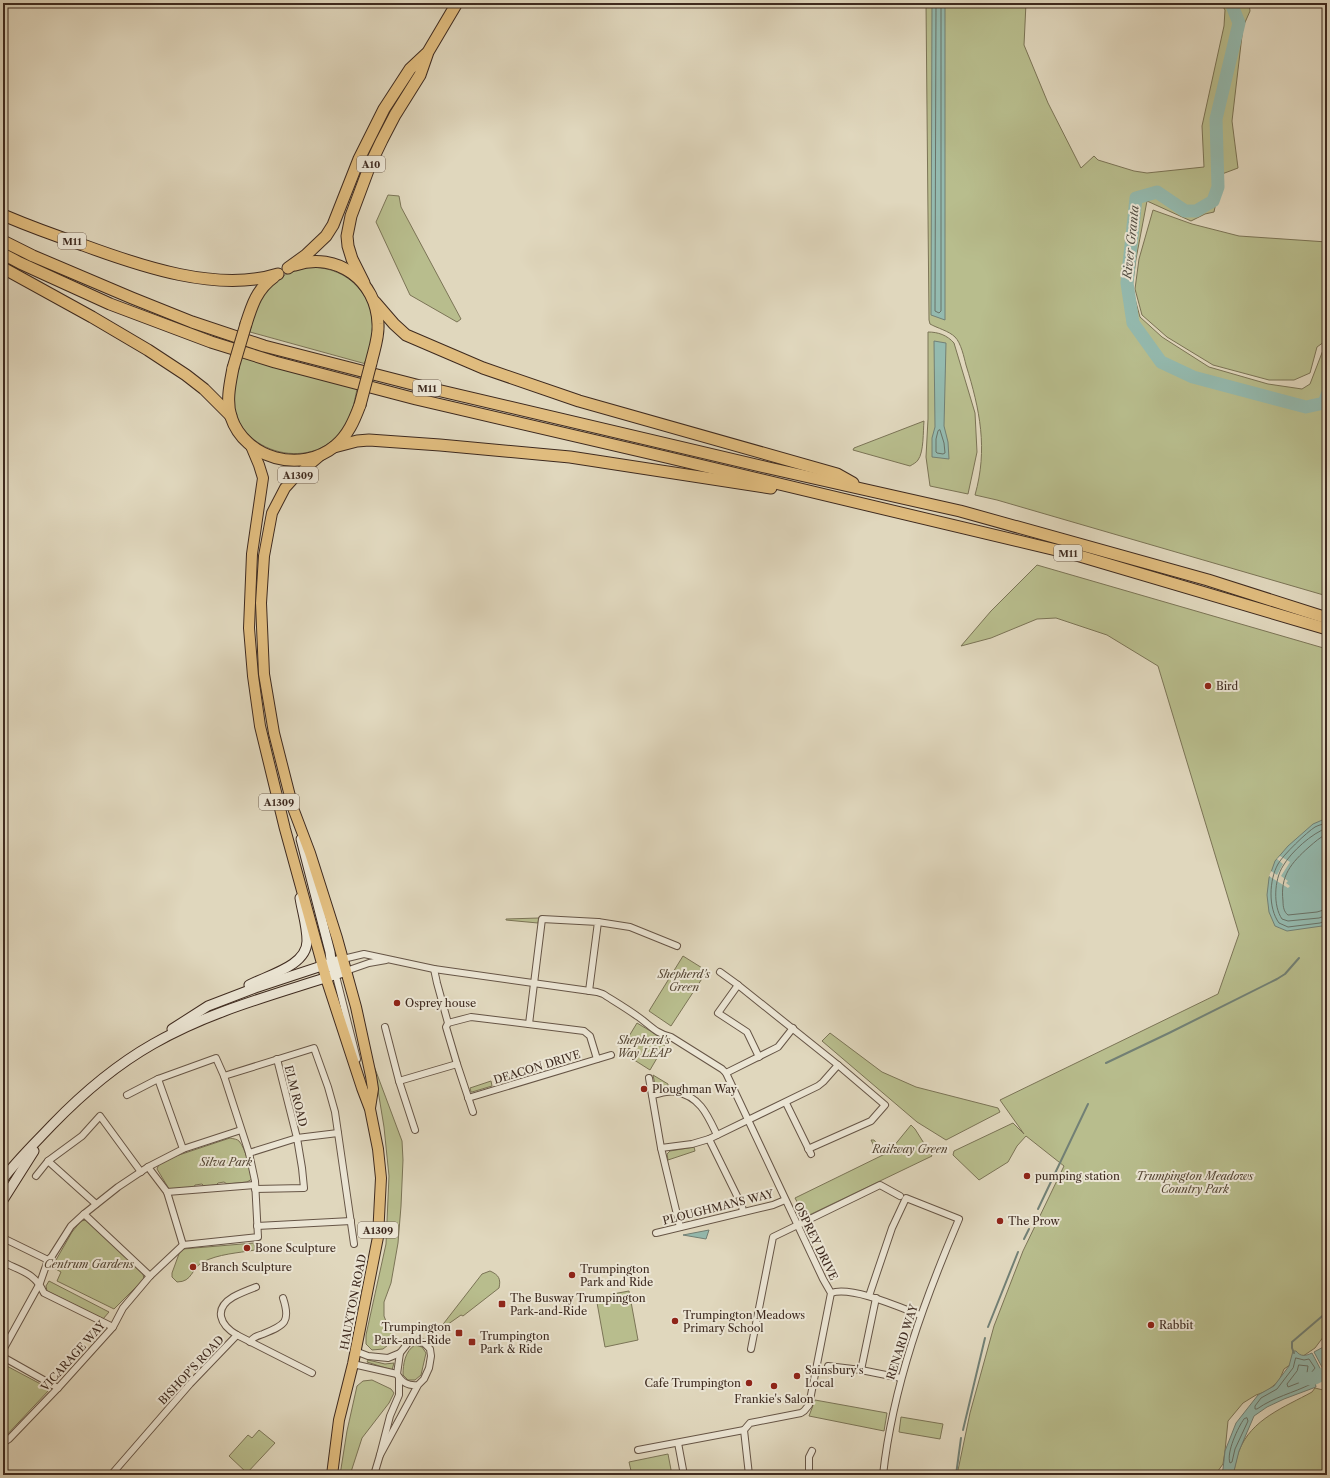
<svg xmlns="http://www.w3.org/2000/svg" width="1330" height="1478" font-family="'Libre Caslon Text',serif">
<rect width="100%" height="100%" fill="#e0d7bd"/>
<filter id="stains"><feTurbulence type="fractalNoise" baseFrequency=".005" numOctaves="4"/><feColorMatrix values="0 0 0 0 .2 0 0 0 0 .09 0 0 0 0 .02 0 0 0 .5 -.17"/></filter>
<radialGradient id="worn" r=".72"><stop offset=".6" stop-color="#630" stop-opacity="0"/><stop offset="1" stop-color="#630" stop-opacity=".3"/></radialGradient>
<g fill="#b8bd8d" stroke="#7b7456">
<path d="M926,3H1026L1024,45L1048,103L1081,168L1094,156L1098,160L1134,171L1147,173L1204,167L1202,126L1224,26L1225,10L1221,3H1249L1250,11L1243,27L1232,121L1238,168L1222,174L1214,212L1205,214L1191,221L1147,201L1136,259L1132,288L1140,317L1162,337L1209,367L1268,384L1302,389L1310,384L1325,345L1327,346V596L997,500L975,495C988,449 980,410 966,365C964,357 961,343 955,337C949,331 937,328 930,324L929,320Z"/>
<polygon points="388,195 399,196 401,207 461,319 457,322 410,295 376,222"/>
<polygon points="1153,210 1192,224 1239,236 1327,242 1327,343 1324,342 1317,347 1310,373 1294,380 1269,380 1213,365 1167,337 1142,315 1135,289 1139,259"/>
<path d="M311,267C337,268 356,279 368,302C371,308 375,318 374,325C373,338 369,352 366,364L250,332C259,293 270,274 311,267Z"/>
<path d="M928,332C938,332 947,335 954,343L975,413L977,452L968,494L930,486L926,457L928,419Z"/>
<path d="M241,357L357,389C354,403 352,417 343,429C311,476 229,451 233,393C234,381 238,368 241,357Z"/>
<path d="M924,421C923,431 924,452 918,460C916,463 913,464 910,466L853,450L854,448Z"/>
<polygon points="1037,565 1327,649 1327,1332 1315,1348 1284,1369 1279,1381 1267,1391 1256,1395 1243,1403 1228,1421 1225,1451 1223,1464 1215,1475 957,1475 970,1413 994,1326 1023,1251 1064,1166 1026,1136 1017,1146 1008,1162 979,1180 953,1155 954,1151 1013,1123 1024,1134 1000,1100 1218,994 1239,934 1158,666 1107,635 1056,618 1037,619 991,638 961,646 991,611"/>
<polygon points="539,918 538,923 506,920 506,919"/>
<polygon points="683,956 707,971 671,1026 649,1011"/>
<polygon points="637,1023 667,1041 650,1070 620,1051"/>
<polygon points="830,1033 882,1072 916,1087 998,1108 1000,1112 946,1140 917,1122 822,1041"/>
<polygon points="374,1066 402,1141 403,1160 401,1206 398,1243 391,1283 384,1302 384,1316 389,1329 397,1338 383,1349 372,1350 366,1344 366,1335 386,1244 389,1176 384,1127"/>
<polygon points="653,1075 668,1084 668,1089 659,1091 656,1089"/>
<polygon points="491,1081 492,1086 472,1092 471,1092 470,1088"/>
<polygon points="911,1125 915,1129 932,1156 805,1217 795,1198 889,1152"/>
<path d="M230,1138C234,1139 237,1139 239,1141C246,1149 250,1169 252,1179L247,1182L227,1184L224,1182L218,1183L216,1185L204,1186L202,1184L195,1185L194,1187L169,1189L157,1169L159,1164L164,1160Z"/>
<polygon points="871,1140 874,1140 883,1151 878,1154"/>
<polygon points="694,1147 695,1151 668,1160 667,1154 670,1151"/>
<polygon points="86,1220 143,1274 144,1279 114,1309 57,1281 61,1272 52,1267 72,1232 81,1221"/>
<path d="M254,1243L255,1250C238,1253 218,1254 203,1262C191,1268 193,1282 177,1282L172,1277V1273L180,1251L183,1249Z"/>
<path d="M490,1271C499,1275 501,1279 499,1288L463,1316L461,1315L437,1332L482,1274Z"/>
<polygon points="49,1281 109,1312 103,1319 47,1291 46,1286"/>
<polygon points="629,1291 638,1340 605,1347 596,1297"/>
<path d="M415,1345L422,1347L426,1353L421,1375L415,1380H408L403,1375C403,1364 405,1351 415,1345Z"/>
<polygon points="368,1360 385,1364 394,1363 392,1370 367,1362"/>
<polygon points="3,1364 50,1389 3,1439"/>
<polygon points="372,1380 391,1389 394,1393 389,1403 362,1438 350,1475 340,1475 347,1431 357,1386 363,1381"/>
<path d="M1315,1388L1327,1391V1475H1233C1235,1467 1236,1458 1239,1451C1251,1419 1285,1407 1312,1392Z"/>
<polygon points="815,1400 887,1413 884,1431 809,1416"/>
<polygon points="901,1417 943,1424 940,1439 899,1432"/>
<polygon points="259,1430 275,1443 247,1473 229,1456 248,1435 252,1438"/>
<polygon points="668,1454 672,1475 632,1475 629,1462"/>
</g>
<g fill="#94baaf" stroke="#728075">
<polygon points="932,3 945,3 945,320 931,315"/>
<polygon points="934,341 946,343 944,426 948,442 949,459 932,457 932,438 935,427"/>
<polygon points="1327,818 1327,923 1322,926 1287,931 1275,926 1269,912 1267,895 1269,878 1275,861 1288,846 1313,824"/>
<polygon points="709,1230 706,1239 683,1235"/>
<polygon points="1327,1345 1327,1368 1323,1369 1314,1352"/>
<path d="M1293,1351H1296C1301,1357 1305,1356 1312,1353L1321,1370L1315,1375L1320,1376L1315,1382L1316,1387L1284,1399L1267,1407L1254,1416L1239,1451L1233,1475H1221L1223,1469L1225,1451L1236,1423L1258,1395L1274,1386L1289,1366Z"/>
</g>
<polygon fill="#e0d7bd" points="1280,856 1290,862 1281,876 1288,881 1286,883 1290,886 1288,888 1269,876 1271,871 1277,875 1283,864 1277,859"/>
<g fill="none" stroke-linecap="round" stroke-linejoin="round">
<g stroke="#697267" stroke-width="1">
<polyline points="936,3 935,311 939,313 941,311 941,3"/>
<polygon points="940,430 944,443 945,453 943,454 937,453 936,452 936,439 938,431"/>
<path d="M1327,823C1323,824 1319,825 1315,827C1307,832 1283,855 1278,864C1269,880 1268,908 1279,923L1288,927L1320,923L1327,920"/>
<path d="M1327,828C1312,833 1291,852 1283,866C1274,880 1273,906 1282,919L1288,921L1319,918L1327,915"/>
<path d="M1327,834C1320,837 1315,842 1309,847C1291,863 1280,876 1283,901C1283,907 1284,912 1288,915L1317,912L1327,909"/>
<path d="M1296,1358L1304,1360L1309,1359L1315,1368L1311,1373L1312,1378L1311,1384C1293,1393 1274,1397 1257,1409H1255V1406L1261,1398L1277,1389L1293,1368Z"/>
<polygon points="1299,1365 1308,1366 1306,1380 1288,1387 1287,1384 1297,1371"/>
<path d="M1247,1418L1248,1421L1235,1449L1232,1462L1230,1463C1226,1453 1238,1427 1244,1419Z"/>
</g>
<g stroke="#728075" stroke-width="2">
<polyline points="1106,1063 1169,1033 1277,979 1285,974 1299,958"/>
<polyline points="1038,1209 1088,1104"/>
<polyline points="1024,1239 1029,1229"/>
<polyline points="988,1327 1018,1252"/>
<polyline points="1294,1353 1292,1348 1292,1342 1327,1312"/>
<polyline points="963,1430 985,1338"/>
<polyline points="956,1475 961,1438"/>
</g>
<g stroke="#94baaf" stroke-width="13">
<polyline points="1231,3 1239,23 1216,119 1218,187 1213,201 1196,211 1185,211 1157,192 1136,198 1127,283 1133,323 1161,362 1193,377 1306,407 1324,403 1327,395"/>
<polyline points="1304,1379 1315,1378 1327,1372"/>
</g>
<g stroke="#665546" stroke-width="8">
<g id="street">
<polyline points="598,922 630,927 677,946"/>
<path d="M343,959L364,954L434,969L597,992L603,994C614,1001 626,1008 637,1016C649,1024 656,1034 671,1037L722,1069L726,1073L823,1279L831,1293L809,1405L804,1411L801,1413L750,1423L744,1430L749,1475"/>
<polyline points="345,960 338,967 336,976 357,1059"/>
<polyline points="434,969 437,983 448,1023 446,1027 457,1064 473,1112"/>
<polyline points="346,971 369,963 386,960"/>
<polyline points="720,972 738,985"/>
<polyline points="448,1023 471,1017 584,1031 590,1036 597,1059"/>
<polyline points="529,1024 542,919 598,922 589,991"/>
<polyline points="385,1027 399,1081 415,1130"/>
<polyline points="759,1057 747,1032 718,1013 738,985 838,1065 885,1105 871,1121 808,1149"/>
<polyline points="277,1059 297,1138 338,1133"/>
<polyline points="726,1073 778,1047 793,1028"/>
<polyline points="224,1076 314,1048 328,1087 335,1112 354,1244"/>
<polyline points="649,1078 661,1148 680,1227"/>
<polyline points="399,1081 457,1064"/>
<polyline points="127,1095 158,1079"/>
<path d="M652,1095C659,1094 669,1090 676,1092C700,1096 708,1116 717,1135"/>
<polyline points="468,1098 611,1055"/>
<polyline points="786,1103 811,1154"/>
<polyline points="709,1139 742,1206 743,1212"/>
<polyline points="661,1148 692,1144 709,1139 818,1086 823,1082 838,1065"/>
<polyline points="249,1153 297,1138 302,1168 304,1188 255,1189"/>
<polyline points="48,1161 96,1204"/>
<polyline points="148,1167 167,1192 183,1245"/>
<polyline points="36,1176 48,1161 82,1136 100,1116 141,1172"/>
<polyline points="167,1192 255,1185"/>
<polyline points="84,1214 150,1276"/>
<polyline points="257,1226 351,1221"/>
<polyline points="656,1233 773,1205 785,1200"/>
<polyline points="3,1238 48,1260"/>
<path d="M3,1262C21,1271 35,1273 44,1293L113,1327"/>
<path d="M256,1287C248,1290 240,1293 233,1297C213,1309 220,1325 237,1335L312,1373"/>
<path d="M831,1293C852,1286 899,1307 920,1315"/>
<path d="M869,1296L892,1228L906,1198L959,1219C924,1301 893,1385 883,1475"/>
<path d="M250,1342C253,1337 257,1336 263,1334C285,1325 291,1322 283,1298"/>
<polyline points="751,1349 773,1237 880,1185 900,1196"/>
<polyline points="3,1350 40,1283 48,1260 52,1256 71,1226 84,1214 118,1187 148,1167 183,1149 241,1130"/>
<polyline points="355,1351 368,1356 388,1358 400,1353"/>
<polyline points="3,1357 58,1388"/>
<polyline points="353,1364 397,1374"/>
<polyline points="828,1366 861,1370 901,1378"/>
<polyline points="861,1370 876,1298"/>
<polyline points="3,1443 9,1439 58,1388 113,1327 123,1308 150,1276 183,1245 258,1237 255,1181 249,1153 224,1076 216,1058 158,1079 183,1149"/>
<polyline points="678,1443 684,1475"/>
<polyline points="638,1450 744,1430"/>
<path d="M380,1455L418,1385L424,1379L429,1368L431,1356L430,1349L424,1343L416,1341L411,1342L408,1343L400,1353L397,1374C402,1383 408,1386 418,1385"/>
<polyline points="111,1475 190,1384 237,1335"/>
<polyline points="374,1475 380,1455 390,1416 399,1395 399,1378"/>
<polyline points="809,1475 809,1457 812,1451"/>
</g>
</g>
<g stroke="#3e2a1f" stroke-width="11">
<g id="secondary">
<polyline points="301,839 330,952 332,968"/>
<path d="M249,985C268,975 307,966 307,941C307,926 302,911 300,898"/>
<polyline points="172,1029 208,1006 255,988 343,959"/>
<path d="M3,1179C17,1160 35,1143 52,1125C81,1095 116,1065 153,1044C214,1009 281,993 346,971"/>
<polyline points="3,1200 34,1151"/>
</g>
</g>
<g stroke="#3e2a1f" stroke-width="12">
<g id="primary">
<polyline points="251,446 259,465 263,478 252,554 249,628 253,676 260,726 285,829 326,978 362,1088 370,1109 378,1149 381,1178 378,1237 353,1364 339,1420 332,1475"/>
<polyline points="321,455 294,478 285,488 272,513 264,556 261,603 264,674 274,733 293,808 310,853 337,938 356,1007 371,1076 373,1089 370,1108"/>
</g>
</g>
<g stroke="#3e2a1f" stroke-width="13">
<g id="highway">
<path d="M3,215C29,226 56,236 83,245C140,266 218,293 278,274"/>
<polyline points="3,241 33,256 132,298 192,322 264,346 420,386 769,468 960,511 1208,580 1327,618"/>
<polyline points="3,254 20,263 110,304 211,342 275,362 416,399 670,458 1073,554 1327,629"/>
<path d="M295,265C337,251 377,281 378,324C379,337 374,350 371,363"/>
<polyline points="3,268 92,317 148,350 186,375 204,389 231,416"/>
<polyline points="288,268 306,255 326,236 333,225 359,159 384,109 410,69 426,54"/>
<polyline points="364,283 352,259 348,246 347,236 351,216 370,165 382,140 395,115 420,75 428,52 457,3"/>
<polyline points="375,302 394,324 406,335 483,368 579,401 837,474 853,483"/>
<path d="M246,324C252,305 257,289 274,277"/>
<path d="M233,368C230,384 226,401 231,417C245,459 301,474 335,446C348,435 354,421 360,405"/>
<polyline points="334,447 357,441 369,440 440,445 570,457 771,488"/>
</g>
</g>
<use href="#street" stroke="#ebe5d4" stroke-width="6"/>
<use href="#secondary" stroke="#ebe5d4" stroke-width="9"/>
<use href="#primary" stroke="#e0bc7e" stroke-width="10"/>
<use href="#highway" stroke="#e0bc7e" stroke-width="11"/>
<g stroke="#3e2a1f" stroke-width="13" stroke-linecap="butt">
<g id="highway-bridge">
<polyline points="233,368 246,324"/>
<polyline points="360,405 371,363"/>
</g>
</g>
<use href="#highway-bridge" stroke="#e0bc7e" stroke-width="11"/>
</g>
<g fill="#8f2418" stroke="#ebe5d4" stroke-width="1.5">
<circle cx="1208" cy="686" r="4"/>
<circle cx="397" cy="1003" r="4"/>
<circle cx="644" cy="1089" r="4"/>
<circle cx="1027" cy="1176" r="4"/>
<circle cx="1000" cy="1221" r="4"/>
<circle cx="247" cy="1248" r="4"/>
<circle cx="193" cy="1267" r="4"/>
<circle cx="572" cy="1275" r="4"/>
<rect x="498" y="1300" width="8" height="8" rx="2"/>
<circle cx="675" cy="1321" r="4"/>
<circle cx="1151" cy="1325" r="4"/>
<rect x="455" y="1329" width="8" height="8" rx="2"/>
<rect x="468" y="1338" width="8" height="8" rx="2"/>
<circle cx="797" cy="1376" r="4"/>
<circle cx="749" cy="1383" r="4"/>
<circle cx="774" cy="1386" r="4"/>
</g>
<g text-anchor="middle" stroke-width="4" stroke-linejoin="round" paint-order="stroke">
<g fill="#ebe5d4" stroke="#726255" stroke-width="1">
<rect x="357" y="156" width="28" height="16" rx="3"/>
<rect x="58" y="233" width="28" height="16" rx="3"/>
<rect x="413" y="380" width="28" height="16" rx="3"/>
<rect x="278" y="467" width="40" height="16" rx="3"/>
<rect x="1054" y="545" width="28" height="16" rx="3"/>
<rect x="259" y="794" width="40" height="16" rx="3"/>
<rect x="358" y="1222" width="40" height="16" rx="3"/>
</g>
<g font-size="10" font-weight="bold" fill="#3e2a1f">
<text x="371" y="168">A10</text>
<text x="72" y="245">M11</text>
<text x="427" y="392">M11</text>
<text x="298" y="479">A1309</text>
<text x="1068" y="557">M11</text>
<text x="279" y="806">A1309</text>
<text x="378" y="1234">A1309</text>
</g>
<g font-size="11" fill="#3e2a1f" stroke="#ebe5d4" text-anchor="start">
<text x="1216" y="690">Bird</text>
<text x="405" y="1007">Osprey house</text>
<text x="652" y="1093">Ploughman Way</text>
<text x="1035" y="1180">pumping station</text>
<text x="1008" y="1225">The Prow</text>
<text x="255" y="1252">Bone Sculpture</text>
<text x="201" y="1271">Branch Sculpture</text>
<text x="580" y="1273">Trumpington<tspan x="580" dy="13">Park and Ride</tspan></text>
<text x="510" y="1302">The Busway Trumpington<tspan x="510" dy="13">Park-and-Ride</tspan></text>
<text x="683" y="1319">Trumpington Meadows<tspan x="683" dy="13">Primary School</tspan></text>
<text x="1159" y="1329">Rabbit</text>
<text x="451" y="1331" text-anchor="end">Trumpington<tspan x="451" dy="13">Park-and-Ride</tspan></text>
<text x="480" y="1340">Trumpington<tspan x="480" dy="13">Park &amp; Ride</tspan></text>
<text x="805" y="1374">Sainsbury's<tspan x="805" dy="13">Local</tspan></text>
<text x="741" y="1387" text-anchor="end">Cafe Trumpington</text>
<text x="774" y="1403" text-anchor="middle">Frankie's Salon</text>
</g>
<g font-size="11" font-style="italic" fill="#564735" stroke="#ebe5d4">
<text x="684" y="978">Shepherd's<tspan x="684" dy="13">Green</tspan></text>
<text x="644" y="1044">Shepherd's<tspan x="644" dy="13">Way LEAP</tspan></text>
<text x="910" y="1153">Railway Green</text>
<text x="226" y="1166">Silva Park</text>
<text x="1195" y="1180">Trumpington Meadows<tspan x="1195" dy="13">Country Park</tspan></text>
<text x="89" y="1268">Centrum Gardens</text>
</g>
<g font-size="11" fill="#3e2a1f" stroke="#ebe5d4">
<text transform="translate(537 1067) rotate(-17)" y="4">DEACON DRIVE</text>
<text transform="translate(296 1096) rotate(76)" y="4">ELM ROAD</text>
<text transform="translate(718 1207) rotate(-14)" y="4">PLOUGHMANS WAY</text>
<text transform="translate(816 1241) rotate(64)" y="4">OSPREY DRIVE</text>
<text transform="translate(353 1302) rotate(-79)" y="4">HAUXTON ROAD</text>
<text transform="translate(902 1342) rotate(-72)" y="4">RENARD WAY</text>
<text transform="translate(73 1356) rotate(-48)" y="4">VICARAGE WAY</text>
<text transform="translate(191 1370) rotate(-47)" y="4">BISHOP'S ROAD</text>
</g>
<g font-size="12" font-style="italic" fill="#544e43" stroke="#ebe5d4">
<text transform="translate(1131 242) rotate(-84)" y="4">River Granta</text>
</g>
</g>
<rect width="1330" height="1478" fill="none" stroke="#e0d7bd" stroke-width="16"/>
<rect x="4" y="4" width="1322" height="1470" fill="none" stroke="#3e2a1f" stroke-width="2"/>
<rect x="8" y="8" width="1314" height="1462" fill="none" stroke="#3e2a1f"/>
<rect width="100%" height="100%" filter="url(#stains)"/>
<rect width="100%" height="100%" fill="url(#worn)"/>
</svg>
